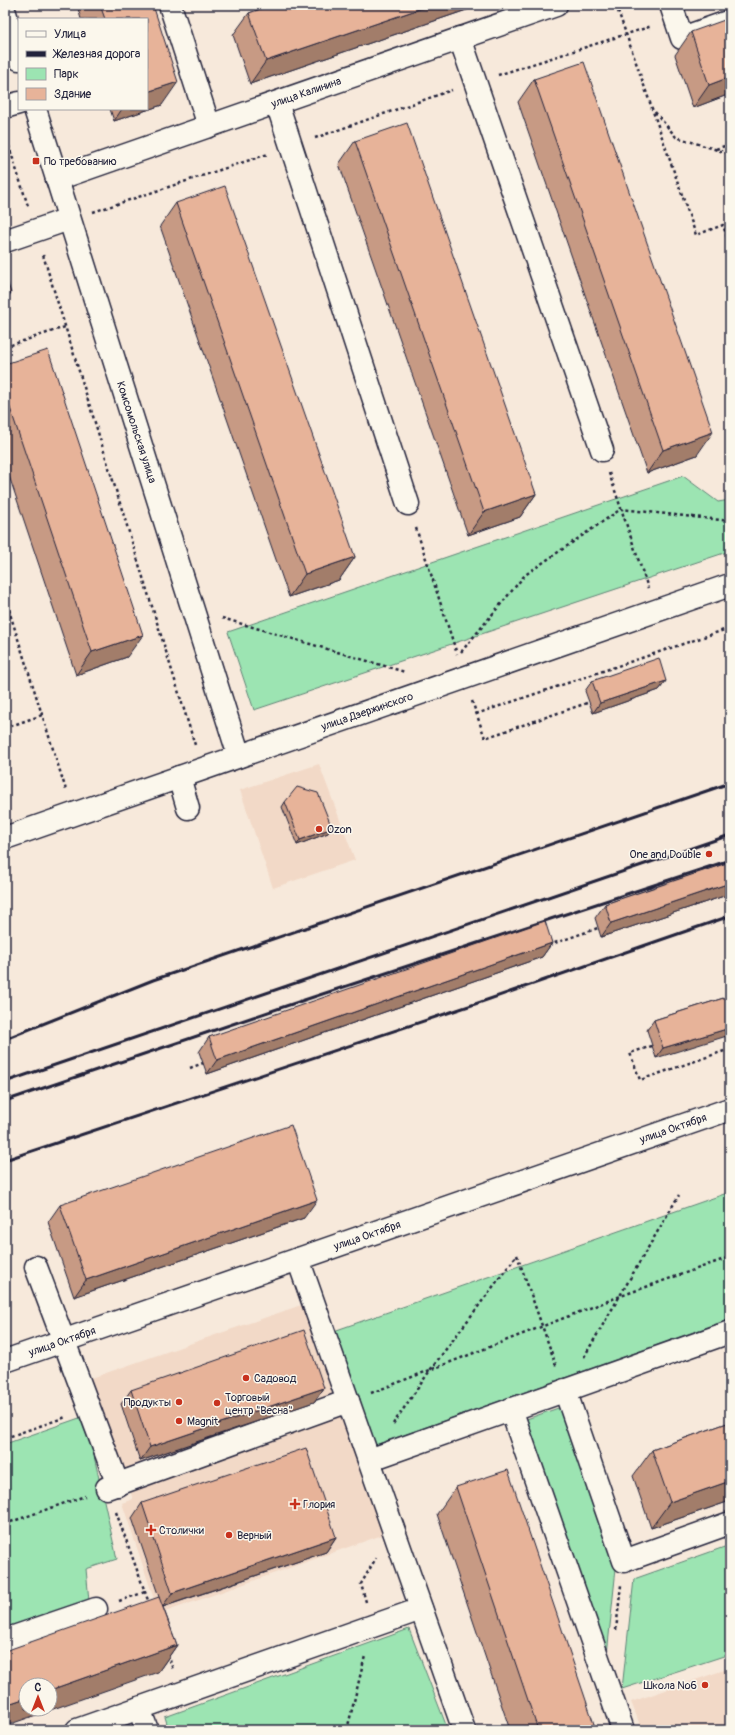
<svg xmlns="http://www.w3.org/2000/svg" width="735" height="1735" font-family="Pangolin,sans-serif">
<rect width="100%" height="100%" fill="#f7e9db"/>
<filter id="ink" filterUnits="userSpaceOnUse"><feTurbulence type="fractalNoise" baseFrequency=".025" numOctaves="2"/><feDisplacementMap in="SourceGraphic" scale="8" xChannelSelector="R" yChannelSelector="G"/><feConvolveMatrix kernelMatrix="1 2 1 2 8 2 1 2 1" color-interpolation-filters="sRGB"/></filter>
<g filter="url(#ink)">
<g fill="#f2d9c7">
<polygon points="319,764 355,860 273,888 240,790"/>
<polygon points="304,1304 388,1533 159,1614 122,1503 133,1499 86,1380"/>
<polygon points="730,1668 730,1730 642,1730 631,1702"/>
</g>
<g fill="#9ce4b2" stroke="#5f8376">
<polygon points="683,476 718,502 730,500 730,551 254,710 228,632"/>
<polygon points="730,1192 730,1319 373,1446 331,1332"/>
<polygon points="564,1406 617,1559 606,1664 521,1421"/>
<polygon points="85,1416 117,1559 86,1569 89,1601 5,1630 5,1444"/>
<polygon points="730,1545 730,1654 622,1689 634,1579"/>
<polygon points="409,1629 448,1730 169,1730 165,1717"/>
</g>
<g fill="none" stroke-linecap="round" stroke-linejoin="round">
<g stroke="#22223b" stroke-width="25">
<g id="minor">
<polyline points="170,5 209,126"/>
<polyline points="671,5 682,38 730,21"/>
<polyline points="5,13 19,59"/>
<polyline points="460,38 602,450"/>
<polyline points="277,103 408,504"/>
<polyline points="5,107 19,103"/>
<polyline points="35,109 239,756"/>
<polyline points="57,179 556,5"/>
<polyline points="5,241 69,219"/>
<polyline points="179,777 188,808"/>
<polyline points="5,838 730,585"/>
<polyline points="298,1259 464,1730"/>
<polyline points="36,1267 118,1485"/>
<polyline points="5,1361 730,1109"/>
<polyline points="565,1390 624,1561 730,1523"/>
<polyline points="511,1409 623,1730"/>
<polyline points="369,1460 730,1332"/>
<polyline points="107,1488 348,1401"/>
<polyline points="5,1640 96,1609"/>
<polyline points="139,1708 147,1730"/>
<polyline points="77,1730 421,1609"/>
</g>
</g>
<g stroke="#22223b" stroke-width="2.5" stroke-dasharray="3 3" stroke-linecap="butt">
<polyline points="616,5 696,235 723,225 730,246"/>
<polyline points="498,75 652,26"/>
<polyline points="655,112 676,137 730,154"/>
<polyline points="5,134 28,206"/>
<polyline points="315,138 452,90"/>
<polyline points="716,149 730,144"/>
<polyline points="93,212 268,154"/>
<polyline points="43,255 195,745"/>
<polyline points="5,347 65,327"/>
<polyline points="609,473 648,588"/>
<polyline points="416,528 457,654"/>
<polyline points="5,598 66,790"/>
<polyline points="222,618 405,672"/>
<polyline points="461,652 525,575 621,509 730,521"/>
<polyline points="472,701 485,738 590,702"/>
<polyline points="476,714 730,628"/>
<polyline points="5,728 42,715"/>
<polyline points="549,945 598,928"/>
<polyline points="652,1046 630,1053 640,1080 730,1049"/>
<polyline points="190,1068 206,1062"/>
<polyline points="517,1255 557,1368"/>
<polyline points="584,1357 679,1195"/>
<polyline points="371,1393 618,1297 730,1257"/>
<polyline points="393,1424 431,1369 517,1255"/>
<polyline points="5,1438 66,1417"/>
<polyline points="116,1512 149,1603"/>
<polyline points="5,1524 85,1496"/>
<polyline points="119,1601 145,1592"/>
<polyline points="366,1602 361,1584 376,1558"/>
<polyline points="616,1630 621,1585"/>
<polyline points="168,1654 173,1670"/>
<polyline points="347,1730 365,1656"/>
</g>
<use href="#minor" stroke="#fbf7ec" stroke-width="22"/>
<g stroke="#22223b" stroke-width="3">
<polyline points="5,1039 153,980 730,783"/>
<polyline points="5,1082 730,835"/>
<polyline points="5,1101 286,1006 730,860"/>
<polyline points="5,1160 481,1002 730,916"/>
</g>
</g>
<g fill="#c79a84" stroke="#22223b">
<polygon points="77,5 153,5 162,105 114,121 110,109 147,109 147,19 81,19"/>
<polygon points="272,5 481,5 250,84 233,35 249,13"/>
<polygon points="691,32 730,94 693,108 675,55"/>
<polygon points="534,79 697,455 647,473 518,102"/>
<polygon points="355,141 536,494 520,517 468,535 339,164"/>
<polygon points="176,203 355,557 339,580 289,597 160,226"/>
<polygon points="5,364 127,657 76,675 5,464"/>
<polygon points="592,681 666,681 659,690 593,713 585,691"/>
<polygon points="285,802 328,833 297,845 282,807"/>
<polygon points="730,862 730,894 601,937 595,918 605,904"/>
<polygon points="552,943 542,957 207,1074 199,1052 209,1037"/>
<polygon points="730,996 656,1058 647,1030 654,1020"/>
<polygon points="60,1205 304,1218 74,1297 48,1222"/>
<polygon points="324,1388 314,1402 140,1461 121,1404 131,1390"/>
<polygon points="730,1422 730,1501 651,1528 633,1476 652,1450"/>
<polygon points="456,1487 596,1730 510,1730 437,1514"/>
<polygon points="142,1503 336,1537 326,1552 163,1607 177,1645 158,1672 159,1597 132,1518"/>
</g>
<g fill="#a27d6b" stroke="#22223b">
<polygon points="431,5 481,5 250,84 266,61"/>
<polygon points="730,77 730,94 693,108 709,85"/>
<polygon points="178,82 162,105 114,121 122,109 147,109 147,92"/>
<polygon points="11,293 5,301 5,295"/>
<polygon points="713,432 697,455 647,473 663,450"/>
<polygon points="536,494 520,517 468,535 484,512"/>
<polygon points="355,557 339,580 289,597 305,574"/>
<polygon points="143,635 127,657 76,675 92,652"/>
<polygon points="666,681 659,690 593,713 600,703"/>
<polygon points="332,828 328,833 297,845 300,840"/>
<polygon points="730,883 730,894 601,937 611,923"/>
<polygon points="552,943 542,957 207,1074 217,1060"/>
<polygon points="730,1028 730,1035 656,1058 663,1048"/>
<polygon points="317,1200 304,1218 74,1297 86,1280"/>
<polygon points="324,1388 314,1402 140,1461 150,1447"/>
<polygon points="730,1481 730,1501 651,1528 670,1502"/>
<polygon points="336,1537 326,1552 162,1607 172,1593"/>
<polygon points="177,1645 158,1672 5,1726 5,1705 26,1698 26,1709 50,1709 50,1690"/>
</g>
<g fill="#e7b399" stroke="#22223b">
<polygon points="100,5 153,5 178,82 147,92 147,19 105,19"/>
<polygon points="272,5 431,5 266,61 249,13"/>
<polygon points="730,18 730,77 709,85 691,32"/>
<polygon points="584,62 713,432 663,450 534,79"/>
<polygon points="407,123 536,494 484,512 355,141"/>
<polygon points="225,186 355,557 305,574 176,203"/>
<polygon points="5,275 11,293 5,295"/>
<polygon points="48,350 143,635 92,652 5,393 5,364"/>
<polygon points="659,658 666,681 600,703 592,681"/>
<polygon points="297,787 318,793 332,828 300,840 285,802"/>
<polygon points="730,862 730,883 611,923 605,904"/>
<polygon points="545,921 552,943 217,1060 209,1037"/>
<polygon points="730,996 730,1028 663,1048 654,1020"/>
<polygon points="291,1125 317,1200 86,1280 60,1205"/>
<polygon points="304,1330 324,1388 150,1447 131,1390"/>
<polygon points="730,1422 730,1481 670,1502 652,1450"/>
<polygon points="306,1448 336,1537 172,1593 142,1503"/>
<polygon points="508,1470 596,1730 538,1730 456,1487"/>
<polygon points="159,1597 177,1645 50,1690 50,1685 26,1685 26,1698 5,1705 5,1651"/>
</g>
</g>
<g fill="#c8321e" stroke="#fbf7ec" stroke-width="1.5">
<rect x="32" y="157" width="8" height="8" rx="2"/>
<circle cx="319" cy="829" r="4"/>
<circle cx="709" cy="854" r="4"/>
<circle cx="246" cy="1378" r="4"/>
<circle cx="179" cy="1402" r="4"/>
<circle cx="217" cy="1403" r="4"/>
<circle cx="179" cy="1421" r="4"/>
<path d="M293 1498h4v4h4v4h-4v4h-4v-4h-4v-4h4z"/>
<path d="M149 1524h4v4h4v4h-4v4h-4v-4h-4v-4h4z"/>
<circle cx="229" cy="1535" r="4"/>
<circle cx="705" cy="1685" r="4"/>
</g>
<g text-anchor="middle" stroke-width="3" stroke-linejoin="round" paint-order="stroke">
<g font-size="11" fill="#22223b" stroke="#fbf7ec">
<text transform="translate(306 92) rotate(-19)" y="4">улица Калинина</text>
<text transform="translate(137 432) rotate(72)" y="4">Комсомольская улица</text>
<text transform="translate(367 711) rotate(-19)" y="4">улица Дзержинского</text>
<text transform="translate(673 1128) rotate(-19)" y="4">улица Октября</text>
<text transform="translate(367 1235) rotate(-19)" y="4">улица Октября</text>
<text transform="translate(62 1341) rotate(-19)" y="4">улица Октября</text>
</g>
<g font-size="11" fill="#22223b" stroke="#fbf7ec" text-anchor="start">
<text x="44" y="165">По требованию</text>
<text x="327" y="833">Ozon</text>
<text x="701" y="858" text-anchor="end">One and Double</text>
<text x="254" y="1382">Садовод</text>
<text x="225" y="1401">Торговый<tspan x="225" dy="13">центр "Весна"</tspan></text>
<text x="171" y="1406" text-anchor="end">Продукты</text>
<text x="187" y="1425">Magnit</text>
<text x="303" y="1508">Глория</text>
<text x="159" y="1534">Столички</text>
<text x="237" y="1539">Верный</text>
<text x="697" y="1689" text-anchor="end">Школа №6</text>
</g>
</g>
<rect width="735" height="1735" fill="none" stroke="#fbf7ec" stroke-width="20"/>
<rect x="10" y="10" width="715" height="1715" fill="none" stroke="#22223b" stroke-width="1.5" filter="url(#ink)"/>
<rect x="18" y="18" width="130" height="92" fill="#fbf7ec" stroke="#a4a2a5"/>
<rect x="26" y="31" width="20" height="6" fill="#fbf7ec" stroke="#a4a2a5"/>
<text x="54" y="38" font-size="12" fill="#22223b">Улица</text>
<rect x="26" y="51" width="20" height="6" fill="#22223b" stroke="#a4a2a5"/>
<text x="54" y="58" font-size="12" fill="#22223b">Железная дорога</text>
<rect x="26" y="68" width="20" height="12" fill="#9ce4b2" stroke="#a4a2a5"/>
<text x="54" y="78" font-size="12" fill="#22223b">Парк</text>
<rect x="26" y="88" width="20" height="12" fill="#e7b399" stroke="#a4a2a5"/>
<text x="54" y="98" font-size="12" fill="#22223b">Здание</text>
<g transform="translate(38 1697)"><circle r="19" fill="#fbf7ec" stroke="#a4a2a5"/>
<path d="M0-3L7 15L0 10L-7 15Z" fill="#c8321e"/>
<text y="-6" font-size="11" font-weight="bold" text-anchor="middle" fill="#22223b">С</text>
</g>
</svg>
